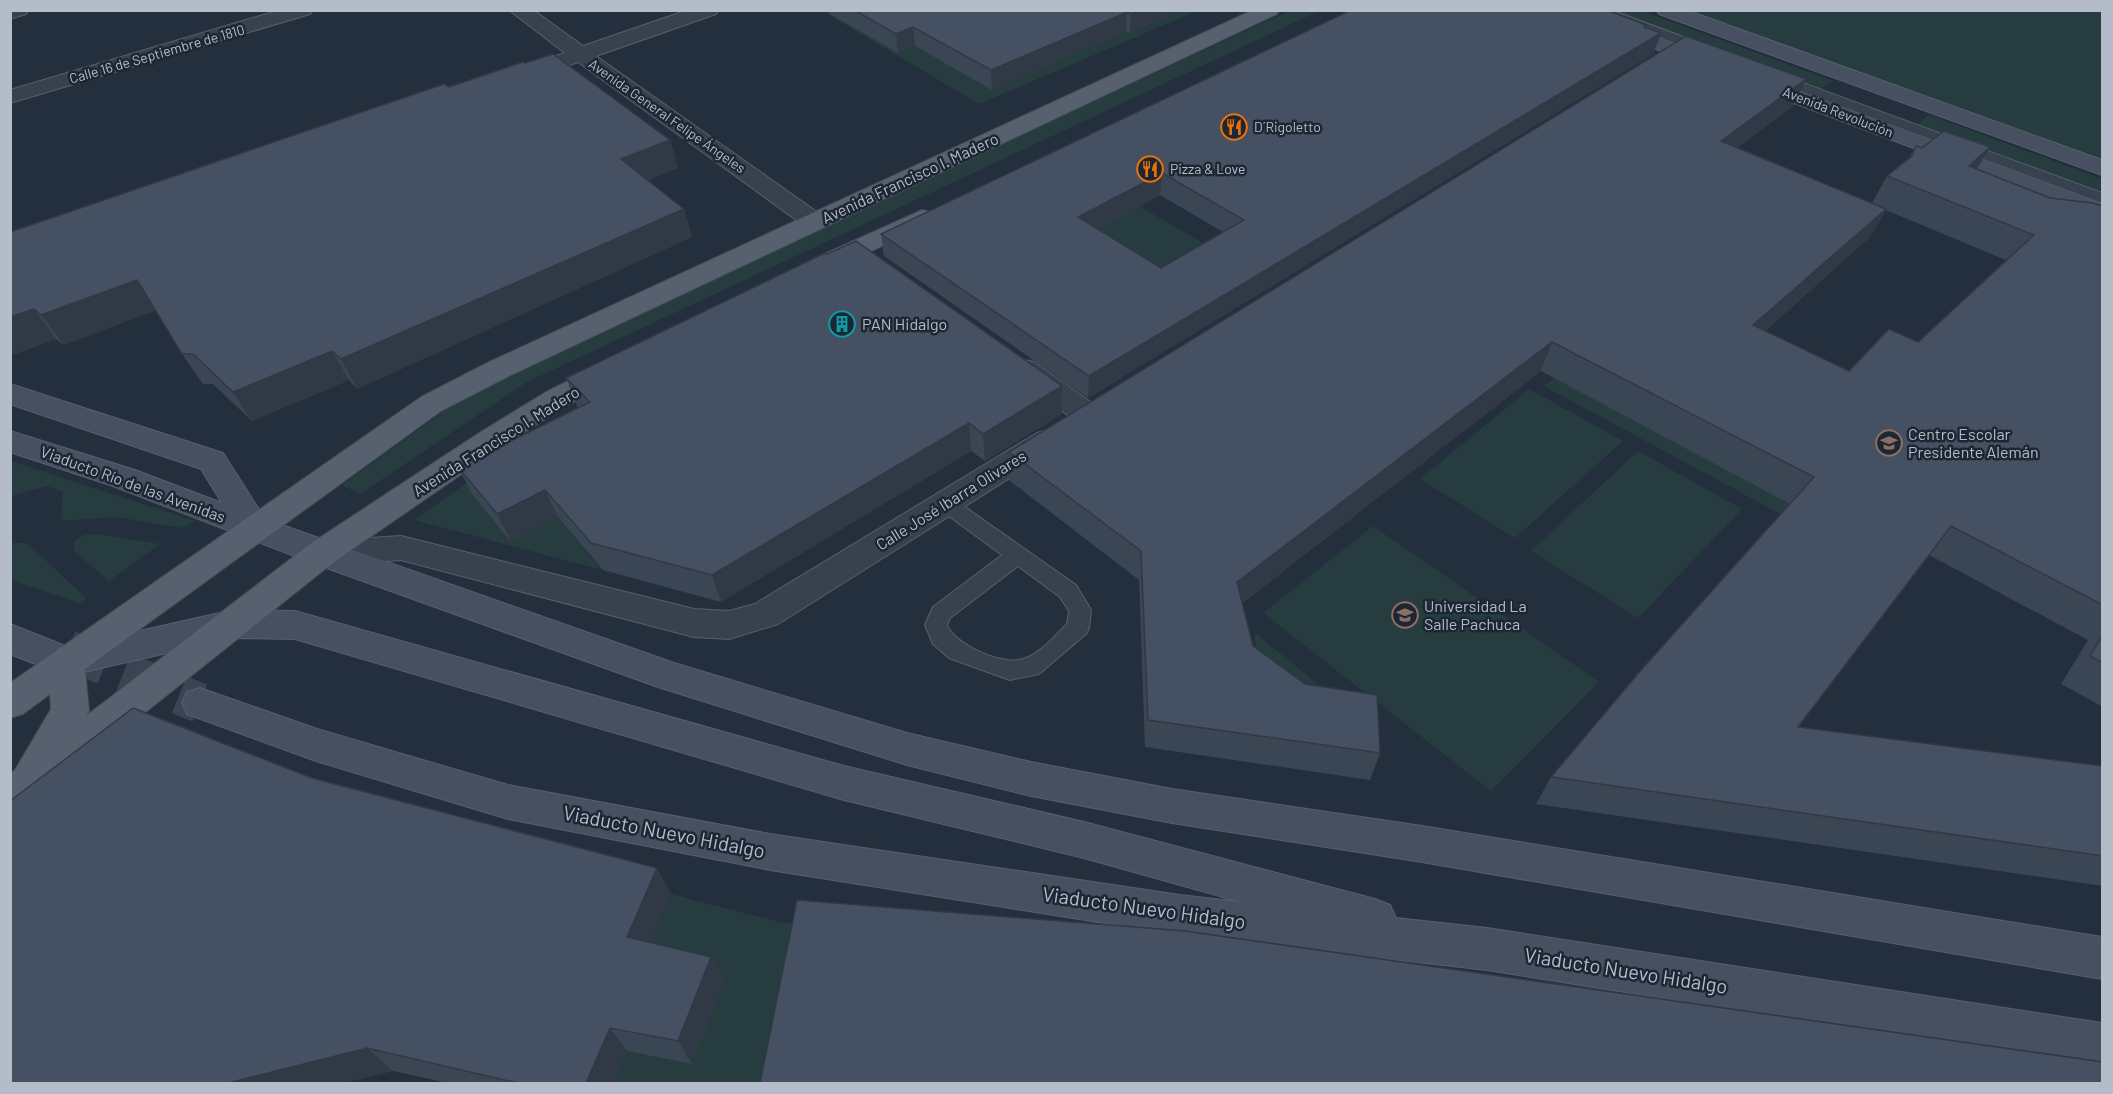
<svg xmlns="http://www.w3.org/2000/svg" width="2113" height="1094" font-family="Barlow,sans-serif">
<rect width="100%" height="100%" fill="#242f3e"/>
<g fill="#263c3f">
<polygon points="842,10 1197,11 979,104 829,15"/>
<polygon points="1289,11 1319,11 527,382 360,494 342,485 455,403 515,370"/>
<polygon points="1603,11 1642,11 1833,81 1820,89"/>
<polygon points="1685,11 2102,11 2102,161 2072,150"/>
<polygon points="1929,115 2102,179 2102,187 2096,193 1916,125"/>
<polygon points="1139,206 1222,254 1159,291 1077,240"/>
<polygon points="1555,378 1798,508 1786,517 1544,386"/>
<polygon points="1529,389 1623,441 1515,538 1420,479"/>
<polygon points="577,406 600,430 511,541 558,517 602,570 414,520"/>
<polygon points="1638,451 1742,509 1638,618 1531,551"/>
<polygon points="11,461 195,521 183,528 117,517 61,521 63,492 47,486 11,496"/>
<polygon points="1373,526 1599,682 1491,791 1263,613"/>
<polygon points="98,534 160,544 109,581 74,551 74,542 84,535"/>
<polygon points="10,543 27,543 86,598 80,603 11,580"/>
<polygon points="1254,632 1348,709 1259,670"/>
<polygon points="671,894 780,922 806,926 776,1083 613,1084 627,1051 692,1064 642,962"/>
</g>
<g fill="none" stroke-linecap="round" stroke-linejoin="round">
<polyline stroke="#3a4453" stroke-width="40" stroke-dasharray="40 20" stroke-linecap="butt" points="68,650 200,703"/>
<g stroke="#565f6c" stroke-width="2">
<g id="lane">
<polygon points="1592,10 1611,10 1710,47 1712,50 1705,54 1700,53"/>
<polygon points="1776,73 2102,193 2102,203 1771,80 1769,77 1771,74"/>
<path d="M945,496L952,498L1076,585L1091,610L1089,628L1086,634L1039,674L1010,680L949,658L933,644L925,625L933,607L1002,555L938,508L935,503L938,498ZM1018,566L1060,597L1069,611L1067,624C1055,636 1040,654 1023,659C1003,666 955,645 947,625L950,618Z"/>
</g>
</g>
<g stroke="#565f6c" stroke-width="2">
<g id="street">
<polygon points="10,10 29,10 26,14 10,19"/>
<polygon points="280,10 313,10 310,14 10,103 10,90"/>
<polygon points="509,10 533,10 583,46 688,10 719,10 716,14 596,56 824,217 828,222 824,227 815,230 806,227 578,62 528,80 520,81 512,80 509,75 512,70 565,53"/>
<polygon points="1024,360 1034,362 1099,408 1103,415 1099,422 1088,425 1077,422 1014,376 1010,369 1014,362"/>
<polygon points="1048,430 1059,433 1063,440 1059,447 778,624 729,639 694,637 401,560 322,565 310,562 305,553 310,544 322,541 401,536 694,609 729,611 755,604 1037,433"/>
</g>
</g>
<g stroke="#565f6c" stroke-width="2">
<g id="secondary">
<polygon points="1563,10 1592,10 1716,59 1720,63 1716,67 1709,69 1702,67 1566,14"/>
<polygon points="1656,10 1686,10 2102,160 2102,175 1659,14"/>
<polygon points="1757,75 2102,204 2102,219 1749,86 1746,81 1749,76"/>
<polygon points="10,384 223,453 265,519 674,663 907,733 1031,762 1172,789 1422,826 2102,937 2102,979 1422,862 1172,823 1031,796 907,765 658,687 310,562 113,486 10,452 10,431 135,470 222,503 201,469 10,404"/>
<polygon points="233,610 295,611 844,766 1084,822 1375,899 1390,905 1396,918 1487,928 2102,1023 2102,1068 1487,970 1180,935 770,870 508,819 316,761 187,714 182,703 187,692 200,688 317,729 508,785 770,834 1180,895 1241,902 1084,858 844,800 295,639 233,638 66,676 10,654 10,624 68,647"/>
</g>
</g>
<g stroke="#414a57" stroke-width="2">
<g id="primary">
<polygon points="1253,10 1280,10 1277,14 509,376 441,411 85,669 89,711 86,716 310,544 479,433 546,392 600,365 610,363 620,365 624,372 620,379 566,406 501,447 334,562 24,809 10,814 10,774 15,770 51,709 50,694 23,714 10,718 10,683 421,397 489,362"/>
<polygon points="922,210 931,212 934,217 931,222 831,271 822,273 813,271 809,265 813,259"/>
</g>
</g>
<use href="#lane" fill="#38414e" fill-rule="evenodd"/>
<use href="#street" fill="#38414e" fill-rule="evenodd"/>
<use href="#secondary" fill="#465061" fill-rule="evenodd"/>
<use href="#primary" fill="#56606e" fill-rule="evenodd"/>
</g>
<g fill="#3b4654" fill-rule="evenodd">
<polygon points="823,10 1182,10 1130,33 1126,31 992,90 915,46 898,53"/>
<path d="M1646,27L1661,33L1653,54L1088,398L884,256L881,234ZM1160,195L1223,232L1161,268L1097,229Z"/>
<polygon points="525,63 670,140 678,168 648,180 684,209 692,237 357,389 349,380 252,421 213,384 203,384 182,354 155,310 64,345 56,339 10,356 10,232 449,87"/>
<path d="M1793,106L1737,148L1872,203L1887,176L1909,158L1916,146L1922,148L1990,147L1976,169L2050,198L2103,206V707L2061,684L2088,640L1929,555L1798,727L2103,766V886L1536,804L1551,777L1790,504L1541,371L1242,603L1253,646L1380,753L1370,780L1145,747L1139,580L1010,481L1009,452ZM1886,210L2006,260L1918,342L1849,371L1765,331L1870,237Z"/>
<polygon points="566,378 1062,386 1062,414 985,461 971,451 721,602 603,570 558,517 511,542 472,494 458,467 579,408 577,406"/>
<polygon points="312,778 671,894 650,943 711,957 724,981 692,1064 627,1051 613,1083 448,1083 393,1071 342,1083"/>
</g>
<g fill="#303945">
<polygon points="1139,10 1182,10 1130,33 1131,14"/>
<polygon points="1127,12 1126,31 992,90 991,70"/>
<polygon points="913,27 915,46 898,53 896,34"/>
<polygon points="1661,33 1653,54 1088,398 1089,376"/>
<polygon points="1806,79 1793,106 1708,169 1721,141"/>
<polygon points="670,140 678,168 630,188 621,159"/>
<polygon points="1990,147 1973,175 1969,166"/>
<polygon points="1162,173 1160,195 1077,239 1078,217"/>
<polygon points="684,209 692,237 357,389 341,359"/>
<polygon points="1886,209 1870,237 1738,354 1753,325"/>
<polygon points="137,280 157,310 64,345 41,315"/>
<polygon points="34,309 56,339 10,356 10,317"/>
<polygon points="1552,342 1541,371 1232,610 1237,582"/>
<polygon points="332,351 349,380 252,421 233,392"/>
<polygon points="1062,386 1062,414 985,461 983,434"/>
<polygon points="969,423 971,451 721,602 712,575"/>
<polygon points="545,490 558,517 511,542 497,514"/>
<polygon points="657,868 671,894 642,962 627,937"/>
<polygon points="711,957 724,981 692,1064 678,1041"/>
<polygon points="610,1028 627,1051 613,1083 586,1083"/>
<polygon points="367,1048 393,1071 342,1083 228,1083"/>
</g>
<g fill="#455162" stroke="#303945" stroke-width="1.5" fill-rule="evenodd">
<polygon points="854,10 1139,10 1131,14 1127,12 991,70 913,27 896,34"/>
<path d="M1351,10H1607L1646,25L1644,27L1661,33L1089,376L881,234ZM1162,173L1244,220L1161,268L1078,217Z"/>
<polygon points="1686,36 1806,79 1721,141 1886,209 1753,325 1849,371 1889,329 1918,342 2034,235 1887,176 1912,156 1916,146 1922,148 1944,131 1990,147 1969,166 2050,198 2092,203 2103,206 2103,605 1951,526 1798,727 2103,766 2103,856 1551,777 1642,669 1814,477 1552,342 1237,582 1253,646 1305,684 1377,695 1380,753 1148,720 1141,551 1009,452"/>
<polygon points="553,54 670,140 621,159 684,209 341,359 332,351 233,392 193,354 182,354 137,280 41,315 34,309 10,317 10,232 444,84 449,87 523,62 525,63"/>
<polygon points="856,241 1062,386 983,434 969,423 712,575 591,543 545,490 497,514 458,467 590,402 566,378 825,253 827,254"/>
<polygon points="2103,635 2103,663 2090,656"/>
<polygon points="133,708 312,778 657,868 627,937 711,957 678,1041 610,1028 586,1083 518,1083 367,1048 228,1083 10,1083 10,801"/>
<polygon points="797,900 1185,931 2103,1062 2103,1083 760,1083"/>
</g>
<defs>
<g id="restaurant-ring" transform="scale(1.35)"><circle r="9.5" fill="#1d2633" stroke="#e8710a" stroke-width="1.5"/><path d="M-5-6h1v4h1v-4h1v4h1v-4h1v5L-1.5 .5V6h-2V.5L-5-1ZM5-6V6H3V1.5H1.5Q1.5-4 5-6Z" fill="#e8710a"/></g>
<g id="building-ring" transform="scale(1.35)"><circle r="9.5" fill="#1d2633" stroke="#0f9aa8" stroke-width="1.5"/><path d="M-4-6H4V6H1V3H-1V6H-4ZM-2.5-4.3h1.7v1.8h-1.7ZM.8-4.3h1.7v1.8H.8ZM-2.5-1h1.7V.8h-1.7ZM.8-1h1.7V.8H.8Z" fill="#0f9aa8"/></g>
<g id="school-ring" transform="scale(1.35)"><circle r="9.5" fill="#1d2633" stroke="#8d6e63" stroke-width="1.5"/><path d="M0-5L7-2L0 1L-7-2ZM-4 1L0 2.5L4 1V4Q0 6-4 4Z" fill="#8d6e63"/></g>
<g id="university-ring" transform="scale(1.35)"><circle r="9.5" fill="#1d2633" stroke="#8d6e63" stroke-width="1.5"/><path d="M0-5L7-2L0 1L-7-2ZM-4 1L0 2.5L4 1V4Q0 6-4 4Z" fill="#8d6e63"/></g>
</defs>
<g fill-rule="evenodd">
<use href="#restaurant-ring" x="1234" y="127"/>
<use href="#restaurant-ring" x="1150" y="169"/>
<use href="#building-ring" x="842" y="324"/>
<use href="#school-ring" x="1889" y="443"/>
<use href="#university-ring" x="1405" y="615"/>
</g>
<g text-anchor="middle" stroke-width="5" stroke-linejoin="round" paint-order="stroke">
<g font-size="14" fill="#b4bcc9" stroke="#1d2633">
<text transform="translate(157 54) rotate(-16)" y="5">Calle 16 de Septiembre de 1810</text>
<text transform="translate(1838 112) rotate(21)" y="5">Avenida Revolución</text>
<text transform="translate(667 116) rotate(35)" y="5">Avenida General Felipe Ángeles</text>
</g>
<g font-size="14" fill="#b4bcc9" stroke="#1d2633" text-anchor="start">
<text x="1254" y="132">D´Rigoletto</text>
<text x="1170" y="174">Pizza &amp; Love</text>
</g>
<g font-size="16" fill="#b4bcc9" stroke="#1d2633">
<text transform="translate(910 178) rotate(-25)" y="6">Avenida Francisco I. Madero</text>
<text transform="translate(496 441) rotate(-32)" y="6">Avenida Francisco I. Madero</text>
<text transform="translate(133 484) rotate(20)" y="6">Viaducto Río de las Avenidas</text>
<text transform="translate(951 500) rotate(-32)" y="6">Calle José Ibarra Olivares</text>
</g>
<g font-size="16" fill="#b4bcc9" stroke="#1d2633" text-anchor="start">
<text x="862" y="330">PAN Hidalgo</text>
<text x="1908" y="440">Centro Escolar<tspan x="1908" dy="18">Presidente Alemán</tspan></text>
<text x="1424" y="612">Universidad La<tspan x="1424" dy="18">Salle Pachuca</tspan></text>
</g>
<g font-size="20" fill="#b4bcc9" stroke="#1d2633">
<text transform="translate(664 832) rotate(11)" y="7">Viaducto Nuevo Hidalgo</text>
<text transform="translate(1144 908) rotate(8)" y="7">Viaducto Nuevo Hidalgo</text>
<text transform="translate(1626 971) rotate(9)" y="7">Viaducto Nuevo Hidalgo</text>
</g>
</g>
<rect width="2113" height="1094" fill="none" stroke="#b4bcc9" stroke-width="24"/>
</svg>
